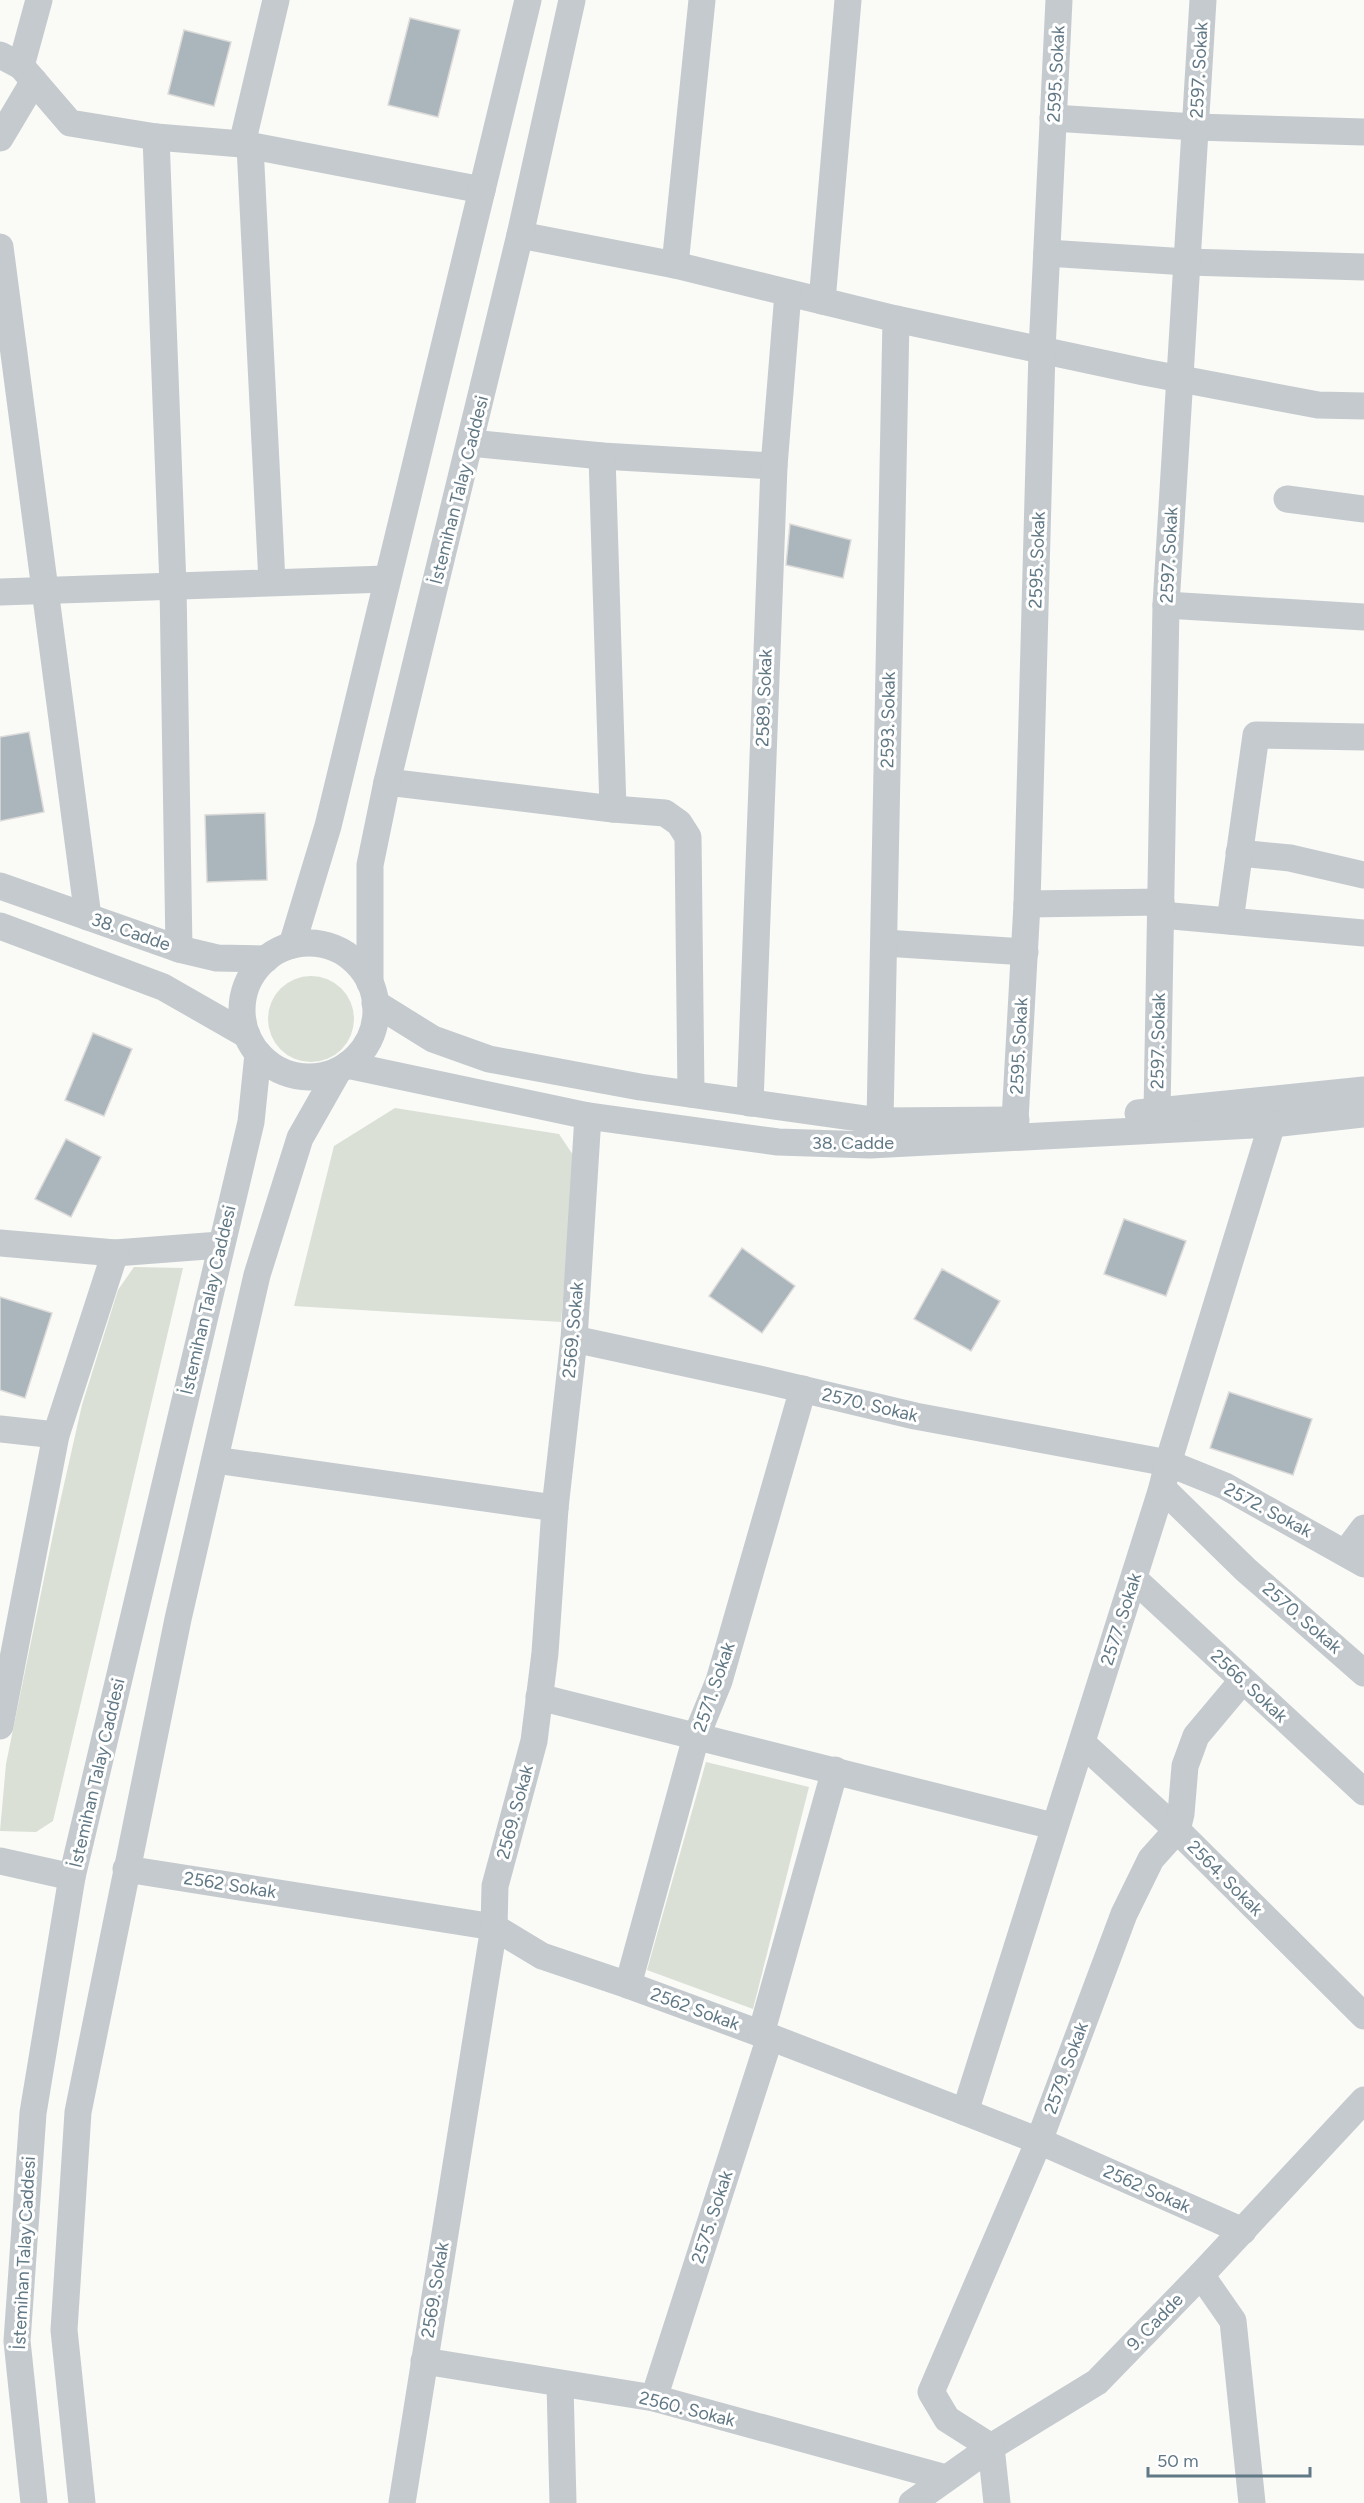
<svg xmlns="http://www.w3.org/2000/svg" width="1364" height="2503" font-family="Figtree,sans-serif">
<rect width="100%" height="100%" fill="#fafaf7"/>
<g fill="#dae0d6">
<circle cx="311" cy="1019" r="43"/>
<polygon points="395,1108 559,1134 575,1158 561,1322 294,1306 334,1146"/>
<polygon points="134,1267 183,1268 53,1821 36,1832 0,1831 6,1764 56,1520 82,1405 118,1290"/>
<polygon points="706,1762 809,1787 753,2009 647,1970"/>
</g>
<g fill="#abb6bc" stroke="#dcdbd9" stroke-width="1.5">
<polygon points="410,18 460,30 438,117 388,105"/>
<polygon points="184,30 231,42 214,106 168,94"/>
<polygon points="790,524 851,540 843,578 786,565"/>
<polygon points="29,732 44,812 0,821 0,737"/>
<polygon points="265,813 267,880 207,882 205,815"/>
<polygon points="93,1033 132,1049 104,1116 65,1100"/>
<polygon points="66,1139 101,1157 71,1217 35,1199"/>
<polygon points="1124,1219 1186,1241 1166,1296 1104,1274"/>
<polygon points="742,1248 795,1286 762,1333 709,1296"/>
<polygon points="942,1269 1000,1301 971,1351 914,1319"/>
<polygon points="0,1297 52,1313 25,1398 0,1390"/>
<polygon points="1229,1392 1312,1419 1293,1475 1210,1448"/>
</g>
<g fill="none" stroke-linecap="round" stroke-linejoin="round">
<g stroke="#c4cacd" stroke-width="27">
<polyline points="0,55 21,66 70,123 156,137 242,144 482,190"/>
<polyline points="21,66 39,0"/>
<polyline points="1053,118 1195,127 1364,132"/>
<polyline points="156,137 173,586 179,949"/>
<polyline points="0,138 34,81"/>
<polyline points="242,144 276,0"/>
<polyline points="250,146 272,582"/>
<polyline points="520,235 675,265 896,319 1144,372 1318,405 1364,406"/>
<polyline points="0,247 88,917"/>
<polyline points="1047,253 1187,262 1364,267"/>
<polyline points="675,265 702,0"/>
<polyline points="822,301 848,0"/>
<polyline points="470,443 602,456 774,466"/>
<polyline points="602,456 613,809"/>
<polyline points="1287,499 1364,509"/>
<polyline points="0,592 386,579"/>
<polyline points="1166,605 1364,617"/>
<polyline points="387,782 613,809 665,813 679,823 688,837 691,1094"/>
<polyline points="1239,853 1290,858 1364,875"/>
<polyline points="0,886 179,949 217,958 266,959"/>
<polyline points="1027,904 1161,902"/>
<polyline points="1161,915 1364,933"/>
<polyline points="1230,921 1256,735 1364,737"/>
<polyline points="0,926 163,987 247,1035"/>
<polyline points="884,943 1025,952"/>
<circle cx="309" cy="1010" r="67"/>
<polyline points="292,945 328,826 528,0"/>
<polyline points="370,983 370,865 387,782 520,235 572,0"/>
<polyline points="375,1003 433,1039 489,1059 640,1087 880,1121 1016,1120"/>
<polyline points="347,1065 588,1116 778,1142 870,1145 1272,1124 1364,1114"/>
<polyline points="750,1103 774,466 788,293"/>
<polyline points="1157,1112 1166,605 1203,0"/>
<polyline points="1138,1113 1364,1090"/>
<polyline points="1015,1120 1027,904 1042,350 1059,0"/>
<polyline points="880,1121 896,319"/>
<polyline points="0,1243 115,1253 220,1245"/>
<polyline points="574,1339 759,1379 915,1416 1168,1463 1225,1486 1364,1564"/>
<polyline points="0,1429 56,1435"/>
<polyline points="215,1460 555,1508"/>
<polyline points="1162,1488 1246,1570 1364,1673"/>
<polyline points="1346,1552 1364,1528"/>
<polyline points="1134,1579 1364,1792"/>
<polyline points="539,1697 1053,1826"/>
<polyline points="0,1726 56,1435 115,1253"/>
<polyline points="1082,1743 1177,1830 1364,2016"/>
<polyline points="0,1861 72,1877"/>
<polyline points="126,1869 494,1927 542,1956 628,1985 770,2037 965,2112 1039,2141 1243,2231"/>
<polyline points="628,1985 696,1737 719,1681 803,1389"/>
<polyline points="761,2034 835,1770"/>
<polyline points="965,2112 1162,1488 1168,1463 1272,1124"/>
<polyline points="1201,2275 1233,2321 1252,2503"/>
<polyline points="424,2361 654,2398 946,2478"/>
<polyline points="560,2384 563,2503"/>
<polyline points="654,2398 770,2037"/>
<polyline points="34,2503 17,2341 33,2113 72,1877 251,1122 258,1054"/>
<polyline points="82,2503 64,2330 78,2112 178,1619 257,1275 300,1138 338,1071"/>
<polyline points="402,2503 494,1927 495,1886 534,1741 545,1653 555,1508 574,1339 588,1116"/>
<polyline points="912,2503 991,2447 1097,2382 1201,2275 1364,2100"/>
<polyline points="997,2503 991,2447 947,2419 931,2392 1039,2141 1124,1914 1151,1859 1177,1830 1181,1814 1185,1766 1196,1736 1243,1680"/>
</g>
</g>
<g text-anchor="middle" stroke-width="6" stroke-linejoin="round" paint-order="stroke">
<g font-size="18" fill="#617885" stroke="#fff">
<text transform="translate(1199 70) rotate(-87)" y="6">2597. Sokak</text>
<text transform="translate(1056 74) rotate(-87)" y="6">2595. Sokak</text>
<text transform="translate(459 490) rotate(-76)" y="6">İstemihan Talay Caddesi</text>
<text transform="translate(1169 555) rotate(-87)" y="6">2597. Sokak</text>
<text transform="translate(1037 560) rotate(-88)" y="6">2595. Sokak</text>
<text transform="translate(764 698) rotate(-88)" y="6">2589. Sokak</text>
<text transform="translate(888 720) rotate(-89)" y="6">2593. Sokak</text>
<text transform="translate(131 932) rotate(19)" y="6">38. Cadde</text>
<text transform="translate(1158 1041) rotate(-89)" y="6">2597. Sokak</text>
<text transform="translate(1019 1046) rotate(-87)" y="6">2595. Sokak</text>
<text x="853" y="1149">38. Cadde</text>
<text transform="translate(208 1300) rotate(-77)" y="6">İstemihan Talay Caddesi</text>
<text transform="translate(573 1330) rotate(-85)" y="6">2569. Sokak</text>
<text transform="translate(870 1405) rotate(13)" y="6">2570. Sokak</text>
<text transform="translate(1268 1510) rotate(28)" y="6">2572. Sokak</text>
<text transform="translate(1302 1618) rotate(41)" y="6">2570. Sokak</text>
<text transform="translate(1121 1619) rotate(-72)" y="6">2577. Sokak</text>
<text transform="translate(1249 1686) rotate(43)" y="6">2566. Sokak</text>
<text transform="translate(714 1687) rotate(-71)" y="6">2571. Sokak</text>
<text transform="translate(97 1773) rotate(-77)" y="6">İstemihan Talay Caddesi</text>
<text transform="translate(515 1812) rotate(-75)" y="6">2569. Sokak</text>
<text transform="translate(1225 1878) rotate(45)" y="6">2564. Sokak</text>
<text transform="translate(230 1885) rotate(9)" y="6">2562 Sokak</text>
<text transform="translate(695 2009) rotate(20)" y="6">2562 Sokak</text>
<text transform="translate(1066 2068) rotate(-70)" y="6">2579. Sokak</text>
<text transform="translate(1147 2189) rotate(24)" y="6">2562 Sokak</text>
<text transform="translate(712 2217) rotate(-72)" y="6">2575. Sokak</text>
<text transform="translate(24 2253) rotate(-87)" y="6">İstemihan Talay Caddesi</text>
<text transform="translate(435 2290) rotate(-81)" y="6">2569. Sokak</text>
<text transform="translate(1155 2322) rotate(-46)" y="6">9. Cadde</text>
<text transform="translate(687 2409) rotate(14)" y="6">2560. Sokak</text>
</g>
</g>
<path d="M1148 2467v9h162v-9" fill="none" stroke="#617885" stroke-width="3"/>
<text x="1157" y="2467" font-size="18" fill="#617885" stroke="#ffffff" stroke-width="4.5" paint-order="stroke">50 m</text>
</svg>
